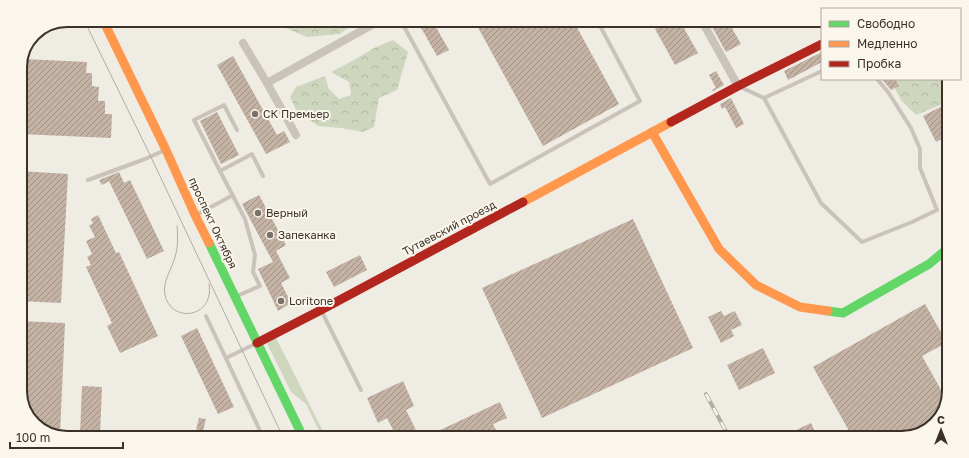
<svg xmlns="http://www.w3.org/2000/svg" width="969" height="458" font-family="'Golos Text',sans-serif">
<defs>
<pattern id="forest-crowns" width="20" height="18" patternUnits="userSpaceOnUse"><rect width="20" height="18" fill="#ced7bd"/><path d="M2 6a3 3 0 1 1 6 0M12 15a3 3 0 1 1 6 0" fill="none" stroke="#b2b9a2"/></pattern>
<pattern id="building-hatch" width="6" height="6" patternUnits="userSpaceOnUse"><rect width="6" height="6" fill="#c4b2a5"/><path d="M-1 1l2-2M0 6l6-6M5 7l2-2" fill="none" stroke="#a09186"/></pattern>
</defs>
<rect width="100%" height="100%" fill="#efece4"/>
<polygon fill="#ced7bd" points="276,338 323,431 320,433 306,404 291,392 267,343"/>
<g fill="url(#forest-crowns)">
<polygon points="275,21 358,21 340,34 307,37 281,26"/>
<polygon points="393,40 408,52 397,90 379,98 374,127 363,132 341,128 318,126 296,110 290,97 296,87 325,76 329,89 339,99 351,95 349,82 331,72 352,61 376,47"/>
<polygon points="890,79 949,79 949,99 938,106 916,115 901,100"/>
</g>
<g fill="url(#building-hatch)">
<polygon points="428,22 433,22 449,50 437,56 420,26"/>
<polygon points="475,22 574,22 619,104 543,146"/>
<polygon points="667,23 681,23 698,53 675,65 655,29"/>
<polygon points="710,23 729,23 741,44 726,52"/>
<polygon points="822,52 822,62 788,80 784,71"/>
<polygon points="233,56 277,135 284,131 290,142 266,154 217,65"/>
<polygon points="23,59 87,62 86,73 92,73 92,86 99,87 98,101 105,101 105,114 112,114 111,138 20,134 20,65"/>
<polygon points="716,71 724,85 713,91 712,90 716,88 709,75"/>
<polygon points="882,79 895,79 899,86 891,90"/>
<polygon points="731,98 744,124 736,128 725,107 722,109 720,104"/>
<polygon points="948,103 948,136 936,142 923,116"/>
<polygon points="217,112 239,155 221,164 200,121"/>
<polygon points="20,171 68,174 61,303 20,301"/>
<polygon points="119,172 124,183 130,180 164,251 147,259 109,181 102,185 99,180"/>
<polygon points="259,195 286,245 276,251 290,278 281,283 291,303 278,311 258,269 273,262 242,204"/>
<polygon points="98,215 116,253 119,252 158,336 120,353 107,326 112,323 86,267 91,265 87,257 92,254 86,241 95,237 89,225 93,224 91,219"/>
<polygon points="633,219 693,348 542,418 482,288"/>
<polygon points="360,255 367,270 334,287 326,272"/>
<polygon points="925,304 946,341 946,343 922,356 945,397 945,409 928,430 902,438 853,438 813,367"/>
<polygon points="721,311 724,316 735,311 742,325 731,330 734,336 721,343 708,317"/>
<polygon points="20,321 65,323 60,434 49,434 30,419 20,394"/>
<polygon points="197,328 234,407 218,414 181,336"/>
<polygon points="763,348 775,373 739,390 727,365"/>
<polygon points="403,381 414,406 406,410 419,436 396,436 387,418 378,423 367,398"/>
<polygon points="82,386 102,387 100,435 80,434"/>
<polygon points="500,402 507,418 493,424 499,436 484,436 481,430 468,436 440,436 438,431"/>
<polygon points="199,418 206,419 202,435 195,435"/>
<polygon points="811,423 818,438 781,437"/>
</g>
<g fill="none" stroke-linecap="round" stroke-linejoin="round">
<g stroke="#c9c3bc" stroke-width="4">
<polyline points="401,21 490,184 640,101 598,22"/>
<polyline points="740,87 764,98 821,203 862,242 912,222 937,210 920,168 920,149 911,128 888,92 877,79"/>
<polyline points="764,98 822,71"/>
<polyline points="237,130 224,105 194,120 220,171 245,219 255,255 253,272 260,286 237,296"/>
<polyline points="220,171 252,154 263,176"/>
<polyline points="88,180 145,159 163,151"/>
<polyline points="198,214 233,195"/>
<polyline points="322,312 361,390"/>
<polyline points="206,316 262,435"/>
<polyline points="226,358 255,344"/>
</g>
<g stroke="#c9c3bc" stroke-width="8">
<polyline points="703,23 738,86"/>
<polyline points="243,43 267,83 379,21"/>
<polyline points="267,83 296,135"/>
</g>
<g stroke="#63d668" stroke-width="9">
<polyline points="209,243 302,435"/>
<polyline points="828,311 843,313 929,264 947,249"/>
</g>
<g stroke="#ff974d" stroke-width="9">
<polyline points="103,20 166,150 195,215 209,243"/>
<polyline points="652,132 719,249 756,285 800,307 828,311"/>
<polyline points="523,202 671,122"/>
</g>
<g stroke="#b3261e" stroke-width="9">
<polyline points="671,122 738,86 822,44"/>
<polyline points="257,343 321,310 523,202"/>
</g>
<g stroke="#b1aca6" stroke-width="1">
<polyline points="84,20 151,157 282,435"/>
<path d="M177,226C178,237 178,247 175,257C172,269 162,282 165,295C171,324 215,318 209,284"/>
</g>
<g stroke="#b1aca6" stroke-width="4">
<polyline id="rail" points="706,394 729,437"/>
</g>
<use href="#rail" stroke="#fbf6ec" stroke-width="2.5" stroke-dasharray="8" stroke-linecap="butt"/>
</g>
<g fill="#7a726a" stroke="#fbf6ec" stroke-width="1.5">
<circle cx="255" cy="114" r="4"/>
<circle cx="258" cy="213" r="4"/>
<circle cx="270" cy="235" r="4"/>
<circle cx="281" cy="301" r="4"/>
</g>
<g text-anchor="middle" stroke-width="4" stroke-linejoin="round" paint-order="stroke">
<g font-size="11" fill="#3b3129" stroke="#fbf6ec" text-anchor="start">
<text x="263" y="118">СК Премьер</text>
<text x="266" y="217">Верный</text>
<text x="278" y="239">Запеканка</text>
<text x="289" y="305">Loritone</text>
</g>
<g font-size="11" fill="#3b3129" stroke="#fbf6ec">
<text transform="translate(213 223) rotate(65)" y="4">проспект Октября</text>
<text transform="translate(449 228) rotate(-28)" y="4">Тутаевский проезд</text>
</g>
</g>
<path d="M0 0H969V458H0ZM67 27H902A40 40 0 0 1 942 67V391A40 40 0 0 1 902 431H67A40 40 0 0 1 27 391V67A40 40 0 0 1 67 27Z" fill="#fbf6ec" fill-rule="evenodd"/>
<path fill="none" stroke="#3b3129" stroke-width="2" d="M67 27H902A40 40 0 0 1 942 67V391A40 40 0 0 1 902 431H67A40 40 0 0 1 27 391V67A40 40 0 0 1 67 27Z"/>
<rect x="821" y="8" width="140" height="72" fill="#fbf6ec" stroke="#aea79e"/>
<rect x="829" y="21" width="20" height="6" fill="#63d668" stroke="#aea79e"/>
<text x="857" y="28" font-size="12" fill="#3b3129">Свободно</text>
<rect x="829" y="41" width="20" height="6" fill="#ff974d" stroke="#aea79e"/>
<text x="857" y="48" font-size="12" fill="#3b3129">Медленно</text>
<rect x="829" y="61" width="20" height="6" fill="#b3261e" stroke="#aea79e"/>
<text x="857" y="68" font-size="12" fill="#3b3129">Пробка</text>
<g transform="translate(941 430)" stroke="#fbf6ec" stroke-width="3" paint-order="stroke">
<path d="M0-3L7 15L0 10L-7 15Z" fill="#3b3129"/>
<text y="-6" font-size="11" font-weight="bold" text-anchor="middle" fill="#3b3129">С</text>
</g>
<path d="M10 442v6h113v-6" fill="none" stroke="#3b3129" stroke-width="2"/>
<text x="16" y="442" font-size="12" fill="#3b3129" stroke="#fbf6ec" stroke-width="3" paint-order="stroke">100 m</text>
</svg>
